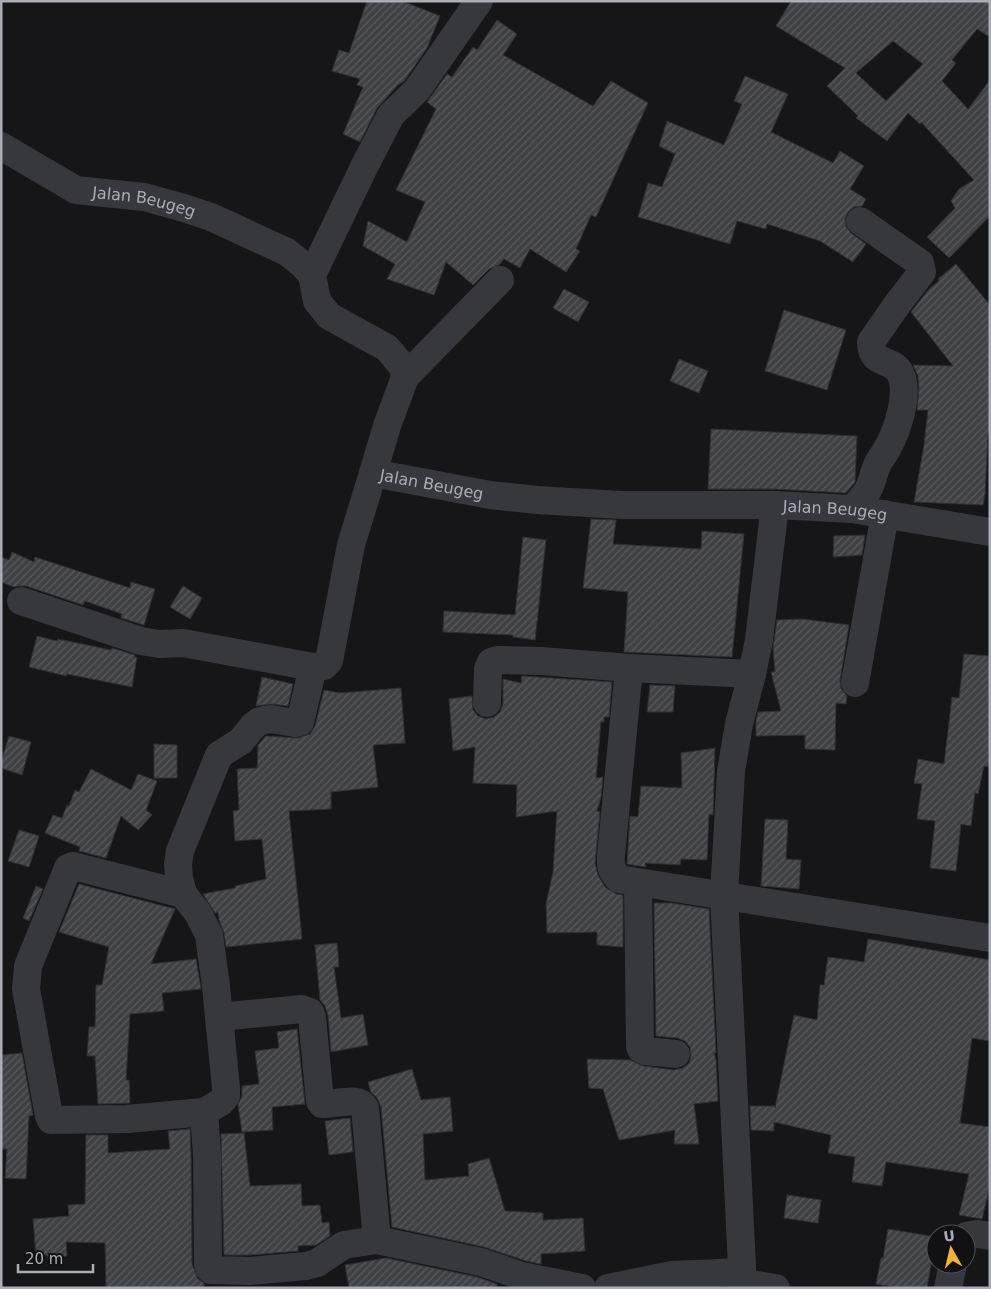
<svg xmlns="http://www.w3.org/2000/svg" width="991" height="1289" font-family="'DejaVu Sans',sans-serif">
<defs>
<pattern id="building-hatch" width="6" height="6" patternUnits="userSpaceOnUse" patternTransform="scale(1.25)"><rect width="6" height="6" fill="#404145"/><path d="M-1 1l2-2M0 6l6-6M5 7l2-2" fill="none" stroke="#595a5e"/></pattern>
</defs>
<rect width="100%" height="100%" fill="#161618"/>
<g fill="url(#building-hatch)" stroke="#303034" fill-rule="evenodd">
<polygon points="367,1 402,1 440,16 427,48 405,80 400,84 399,84 377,108 360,142 343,134 363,87 357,85 360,79 332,71 339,50 349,53"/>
<path d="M791,1H990V37L977,29L952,60L956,63L942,81L968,109L990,80V216L949,258L927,237L955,208L951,201L959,189L974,180L921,122L920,124L908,113L887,141L856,118L858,116L827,86L845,68L776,26ZM893,41L923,64L886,101L856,73Z"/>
<polygon points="497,20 517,34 503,55 593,106 611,81 648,103 596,217 591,215 576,249 580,251 566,272 530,249 520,268 504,259 499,265 489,269 473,285 446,262 434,295 387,279 395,264 363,246 368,221 407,242 425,202 396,190 436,109 427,102 447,74 452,77 473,47 477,50"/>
<polygon points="745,76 788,94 771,132 833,163 840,151 864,166 850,189 866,199 862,206 854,207 848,212 845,219 846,227 851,233 866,244 853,262 820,241 767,224 766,229 737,221 730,244 638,217 648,183 662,187 675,154 659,146 667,121 724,145 742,104 734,101"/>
<polygon points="956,264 990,305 990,434 988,434 985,495 983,505 914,502 924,445 928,410 917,410 919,388 918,376 913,365 953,366 911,312 929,289 939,281 938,279"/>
<polygon points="564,289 589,302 578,322 553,308"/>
<polygon points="784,310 846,330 827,390 765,371"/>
<polygon points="679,359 708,371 699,393 670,381"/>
<polygon points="711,429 857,436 855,482 846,493 775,489 708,489"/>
<polygon points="591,519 616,520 613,544 701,549 702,531 744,534 732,657 624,652 628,592 583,588"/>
<polygon points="865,535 862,555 833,557 834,536"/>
<polygon points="523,537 546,540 535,640 513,637 513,635 443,632 444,611 515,615"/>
<polygon points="12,552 34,562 35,557 130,588 131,582 155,589 144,625 121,618 122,614 85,601 83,605 26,586 18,586 14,587 1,582 1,557 9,560"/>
<polygon points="183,586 202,598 190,619 170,607"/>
<polygon points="803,619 849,625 840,681 841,689 847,696 846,704 836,703 835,750 805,749 805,735 756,736 756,721 758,712 781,711 771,672 775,672 773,648 777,620"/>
<polygon points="37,636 57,641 58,639 111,650 112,648 135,655 134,657 137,657 132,687 67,674 66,676 29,667"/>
<polygon points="964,654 990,656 990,767 984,766 978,794 975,793 971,826 961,824 956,871 930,868 935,821 917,819 922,784 914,783 918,759 944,764 952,697 959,698"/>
<polygon points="522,676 612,682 609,717 604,717 604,722 601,722 596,778 603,777 601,797 597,811 600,812 595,863 598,875 605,887 616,894 623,895 623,947 597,945 597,932 547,933 546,904 553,872 557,811 516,817 517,785 473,783 475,747 453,751 449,699 472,696 473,710 478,716 486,719 494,717 500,712 503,704 503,679 521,683"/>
<polygon points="262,677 293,684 288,706 272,704 256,706"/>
<polygon points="650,685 675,686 673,712 647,712"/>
<polygon points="401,688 405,743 373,745 378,787 331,792 331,809 289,811 302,939 226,947 224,933 219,920 218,912 215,913 203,894 235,888 235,886 266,879 262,839 235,841 233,811 239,810 237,769 257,768 258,745 266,736 298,738 310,734 315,726 324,690 340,693"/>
<polygon points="9,736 31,742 22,775 1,768 1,762"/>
<polygon points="154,744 177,745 177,778 154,778"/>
<polygon points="715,748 713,815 709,814 707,860 681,859 680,865 645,863 646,867 627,864 630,816 638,817 641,786 682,788 681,753"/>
<polygon points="91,769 131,790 138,774 157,781 146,810 152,815 138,830 121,816 106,858 79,851 80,847 45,833 53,815 62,818 67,805 69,806 75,790 79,792"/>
<polygon points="765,819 788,820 786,859 801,860 799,889 761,886"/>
<polygon points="19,830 39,836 29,867 8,861"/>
<polygon points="79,884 175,909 151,964 196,959 201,989 162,993 164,1011 130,1014 126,1080 129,1080 130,1103 98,1104 95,1056 87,1056 89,1027 95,1027 96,985 102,985 109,947 59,932"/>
<polygon points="36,886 43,889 29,921 23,918"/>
<polygon points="654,903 671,903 709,909 716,1053 714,1053 716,1060 718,1101 694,1104 699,1144 674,1144 675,1130 619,1140 603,1089 589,1088 587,1059 630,1060 643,1066 674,1070 683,1068 689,1063 691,1056 690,1047 685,1041 678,1038 656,1036"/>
<polygon points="868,939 990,960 990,1041 972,1038 960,1123 990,1127 990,1186 982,1219 959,1215 969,1174 886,1162 882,1186 852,1182 855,1157 828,1153 831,1135 774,1122 774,1131 751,1130 750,1106 775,1106 775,1108 794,1015 817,1020 820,985 824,985 828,957 864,962"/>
<polygon points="337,943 339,967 334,967 341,1018 363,1014 368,1045 331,1052 328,1015 325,1006 320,1000 315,945"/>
<polygon points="297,1029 305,1104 272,1107 273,1130 242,1132 238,1105 242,1096 242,1086 259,1084 255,1051 279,1048 277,1032"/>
<polygon points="22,1053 33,1115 29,1116 26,1179 5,1178 7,1149 1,1149 1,1055"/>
<polygon points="412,1069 421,1100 450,1097 453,1131 423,1134 425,1180 469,1176 468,1164 489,1158 505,1211 543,1213 543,1220 583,1218 585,1251 541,1254 541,1264 526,1261 484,1247 392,1227 381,1107 377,1098 371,1092 368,1082"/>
<polygon points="350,1118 353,1152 329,1155 325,1121"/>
<polygon points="190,1129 191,1156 192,1264 198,1279 204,1283 204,1288 106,1288 105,1243 66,1242 67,1256 48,1258 47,1255 36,1256 33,1219 69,1216 68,1205 85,1204 86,1135 108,1135 108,1153 170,1149 168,1131"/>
<polygon points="244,1133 250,1186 301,1184 302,1206 320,1205 322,1223 329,1222 330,1236 316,1245 298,1246 298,1251 250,1255 224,1255 221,1134"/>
<polygon points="787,1195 821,1200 818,1223 784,1218"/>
<polygon points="888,1229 936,1237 927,1288 898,1288 876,1284 881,1258 883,1258"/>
<polygon points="386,1258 477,1277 497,1284 497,1288 349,1288 345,1265"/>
</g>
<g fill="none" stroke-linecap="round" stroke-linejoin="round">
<g stroke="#37383d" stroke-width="28">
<path id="s1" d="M1,146L76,190L144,197L184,208L211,217L287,252L303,265L312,275L317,301L329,316L387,348L403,367L405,377L387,426L373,473L490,495L537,500L621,505H775L852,509L990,532"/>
<polyline points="312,275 365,165 391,115 417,90 479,1"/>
<polyline points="405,377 500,280"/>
<path d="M852,509C858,503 865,496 869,488C873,480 874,471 878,463C881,457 886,452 888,447C898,429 910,392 900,373C892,357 871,367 871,342L896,306L922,272L920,263L860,221"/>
<polyline points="21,601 141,641 159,644 183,643 313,667 324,666 329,661 351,545 373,473"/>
<path d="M629,668L611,856C610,866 612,872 619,879L990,938"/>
<polyline points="855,683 885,514"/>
<polyline points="487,703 488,669 491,662 497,660 542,661 629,668 752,674"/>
<polyline points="638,883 640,1046 641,1049 645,1051 676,1054"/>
<polyline points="183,894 73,866 68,868 28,966 26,989 49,1116 51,1120 127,1119 204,1112 221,1102 226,1096 226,1088 216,986 209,935 198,913 183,894 179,878 178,864 180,851 219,755 241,741 253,726 260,721 270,719 295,723 300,722 313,667"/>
<path d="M219,1017L302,1009L310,1012L312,1017L320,1101L322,1104H326C338,1104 358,1096 365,1108L377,1240"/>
<polyline points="204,1112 207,1155 208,1264 209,1268 211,1270 250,1271 306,1266 317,1263 344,1245 377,1240 481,1262 522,1276 582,1288"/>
<polyline points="966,1236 977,1234 990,1236"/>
<polyline points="742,1283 776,1288"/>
<polyline points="608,1288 672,1275 742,1272"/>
<polyline points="743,1288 724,895 731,771 739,724 752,674 759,640 775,505"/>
<polyline points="948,1288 953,1264"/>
</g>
</g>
<g text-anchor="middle" stroke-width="4" stroke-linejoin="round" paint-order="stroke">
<g font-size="16" fill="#a8adb8" stroke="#111113">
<text dy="6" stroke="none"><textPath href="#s1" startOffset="156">Jalan Beugeg</textPath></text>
<text dy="6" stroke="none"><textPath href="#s1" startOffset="651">Jalan Beugeg</textPath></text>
<text dy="6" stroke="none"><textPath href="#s1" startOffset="1056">Jalan Beugeg</textPath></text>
</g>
</g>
<rect width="991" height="1289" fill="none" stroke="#a8adb8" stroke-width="5"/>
<g transform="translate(951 1249) rotate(352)"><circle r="24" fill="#111113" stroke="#4d4f55"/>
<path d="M0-4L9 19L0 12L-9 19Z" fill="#f2b134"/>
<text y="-8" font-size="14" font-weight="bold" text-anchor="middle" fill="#a8adb8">U</text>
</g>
<path d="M18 1264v8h75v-8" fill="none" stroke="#a8adb8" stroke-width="2.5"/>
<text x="25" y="1264" font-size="15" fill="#a8adb8" stroke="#111113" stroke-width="4" paint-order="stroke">20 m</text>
</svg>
